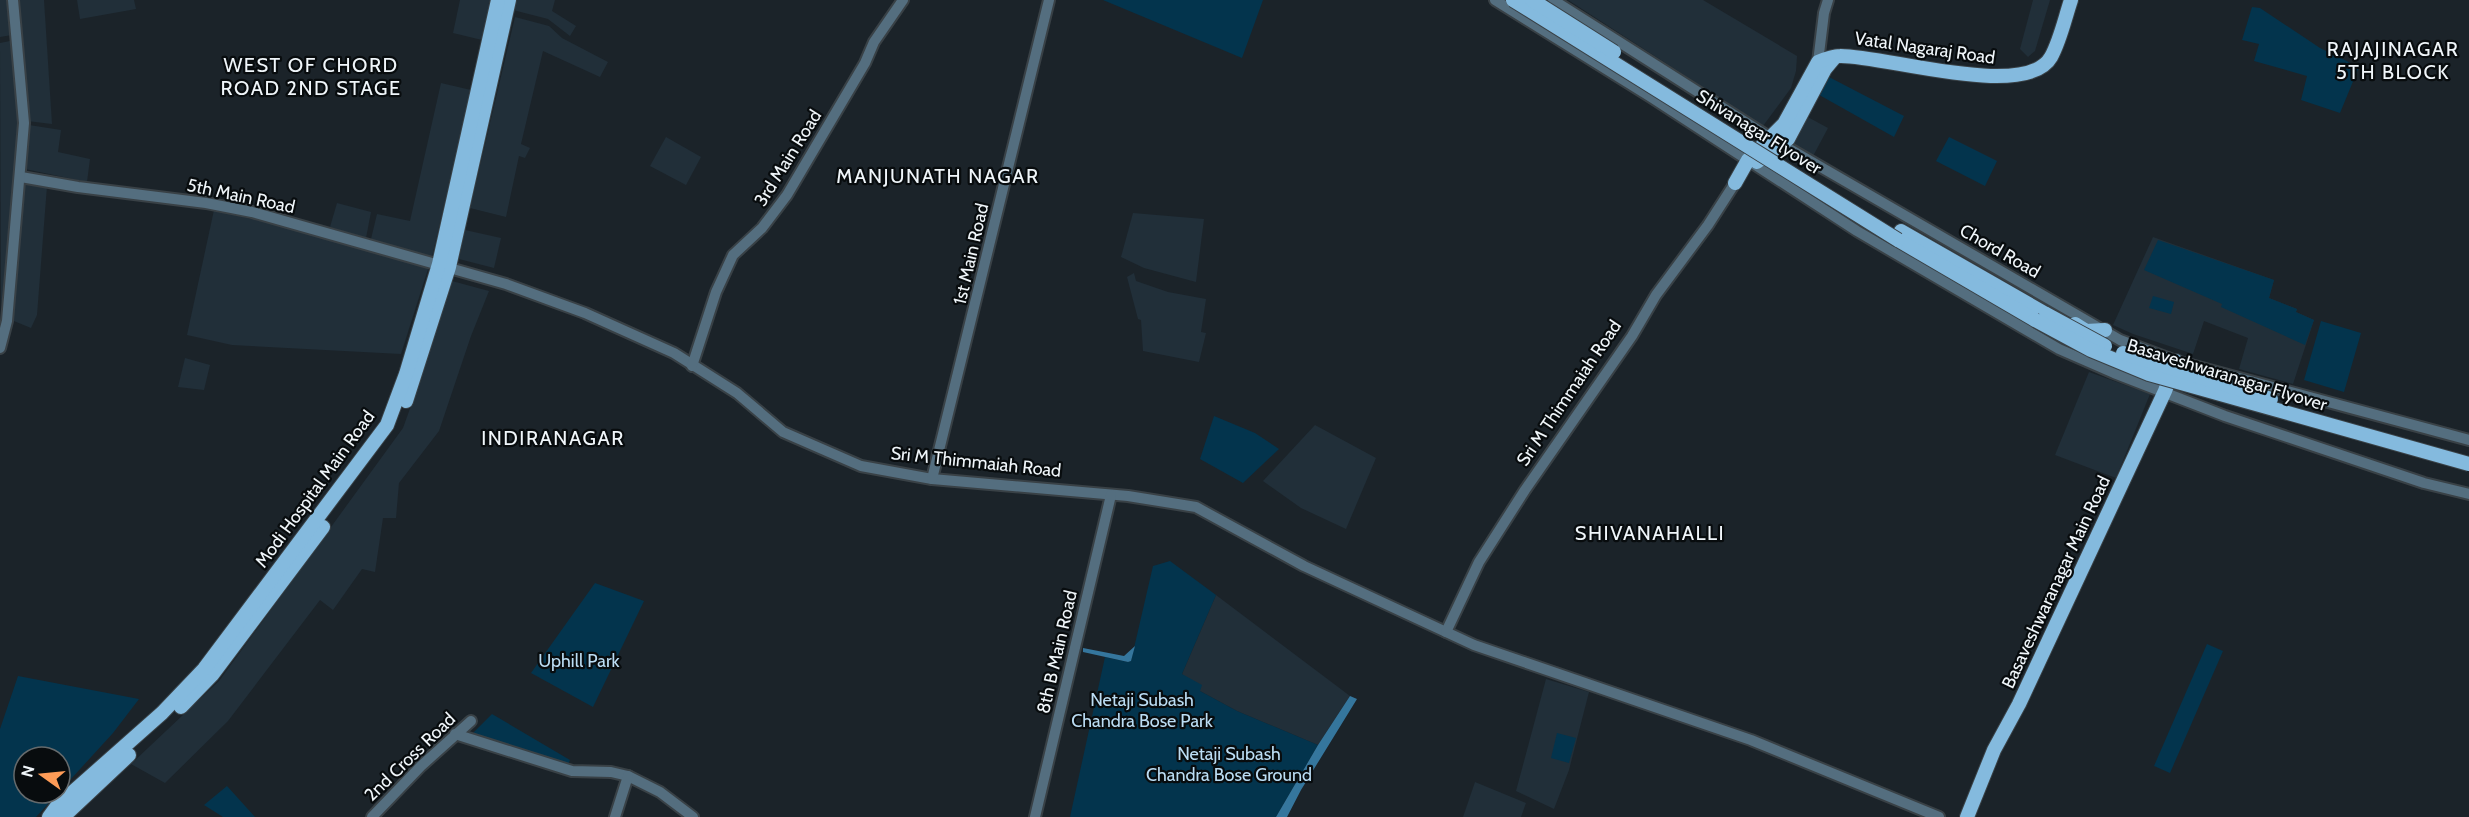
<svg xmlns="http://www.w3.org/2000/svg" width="2469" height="817" font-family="Cabin,sans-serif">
<rect width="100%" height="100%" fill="#1b2329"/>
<g fill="#212f39">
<polygon points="0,0 8,0 12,35 0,37"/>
<polygon points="16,0 44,0 52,124 27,121"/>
<polygon points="77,0 134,0 136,9 80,19"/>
<polygon points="460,0 491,0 482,40 453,33"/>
<polygon points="516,0 555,0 552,11 576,26 570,36 548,19 513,10"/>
<polygon points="1568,0 1703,0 1797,56 1796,71 1791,88 1763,126"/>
<polygon points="2033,0 2050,0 2035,51 2028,57 2020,49"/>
<polygon points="515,17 549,26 562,38 608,62 600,77 543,51 521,144 530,148 525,158 519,156 506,217 470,208"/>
<polygon points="10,41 20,122 1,308 0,43"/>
<polygon points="441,83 471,90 432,257 371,239 377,214 410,221"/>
<polygon points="1804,115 1828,128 1812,158 1788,145"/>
<polygon points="29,125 61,130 58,152 90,159 87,182 25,169"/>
<polygon points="666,137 701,157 686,185 650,166"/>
<polygon points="24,183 47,186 37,315 31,328 9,319"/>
<polygon points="337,203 371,212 366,238 330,227"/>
<polygon points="214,210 320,235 429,266 401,354 232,345 187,335"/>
<polygon points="1133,213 1204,219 1196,282 1144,268 1121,257"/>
<polygon points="465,230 501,238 494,268 459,259"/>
<polygon points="2153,237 2274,280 2269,298 2297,309 2296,312 2314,320 2293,384 2239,369 2248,338 2204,321 2193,354 2133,334 2113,325"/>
<polygon points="1134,273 1136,281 1168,292 1206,299 1201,332 1206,333 1199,362 1143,351 1141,320 1138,319 1127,277"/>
<polygon points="452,281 489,291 471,336 439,431 399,483 396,518 383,518 375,572 362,569 333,610 320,600 228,721 165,783 131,764 219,681 403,428 421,378"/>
<polygon points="185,358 210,365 204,390 178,387"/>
<polygon points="2089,372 2150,394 2116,478 2055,455"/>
<polygon points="1315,425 1376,458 1346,529 1301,508 1263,481"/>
<polygon points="1216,595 1350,696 1318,745 1237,711 1200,691 1182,674"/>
<polygon points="1546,679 1589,692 1569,770 1554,809 1516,791"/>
<polygon points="1475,782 1526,803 1521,817 1463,817"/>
</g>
<g fill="#03344d">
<polygon points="1103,0 1263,0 1242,58"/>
<polygon points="2252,7 2260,8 2320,48 2359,67 2340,113 2301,100 2307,76 2254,61 2259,44 2242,40"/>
<polygon points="1827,76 1904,116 1894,137 1814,92"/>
<polygon points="1949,137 1997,161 1985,186 1936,161"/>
<polygon points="2158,240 2274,280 2269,298 2297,309 2296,312 2314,320 2305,345 2221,307 2222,304 2144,270"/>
<polygon points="2153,296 2174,302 2171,314 2149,308"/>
<polygon points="2321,321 2361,333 2344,392 2304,380"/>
<polygon points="1214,416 1255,433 1279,449 1243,483 1200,459"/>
<polygon points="1170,561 1216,595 1182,674 1202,685 1200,691 1237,711 1318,745 1276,817 1070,817 1105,657 1128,662 1131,661 1153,566"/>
<polygon points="595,583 644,601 593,707 531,673"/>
<polygon points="2207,644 2223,651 2170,773 2154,766"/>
<polygon points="18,676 139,699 113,733 60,791 60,757 24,757 24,793 58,793 36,817 0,817 0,729"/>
<polygon points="492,714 570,760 567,767 471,735"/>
<polygon points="1557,733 1576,738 1569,763 1551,758"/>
<polygon points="227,786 255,817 223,817 204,805"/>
</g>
<g fill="#35769d">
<polygon points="1135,646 1131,661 1128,662 1083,652 1083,648 1124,656"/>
<polygon points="1350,696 1357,699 1301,790 1287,817 1276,817 1318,745"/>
</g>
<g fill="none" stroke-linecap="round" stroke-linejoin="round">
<g stroke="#394146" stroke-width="14">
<g id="minor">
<polyline points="1495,0 1651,97 1857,231 2059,349 2114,373 2225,416 2424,483 2469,494"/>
<polyline points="1553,0 1769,137 2120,340 2176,361 2469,440"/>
<polyline points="1818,62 1824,13 1828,0"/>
<polyline points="21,177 78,187 206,203 252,212 506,284 585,313 674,353 737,393 783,432 861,466 932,479 1128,496 1196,507 1304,566 1474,645 1751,740 1939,817"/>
<polyline points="0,348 7,321 24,123 13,0"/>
<polyline points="692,366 716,292 733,255 762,228 787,195 865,63 874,42 903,0"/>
<path d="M932,479C972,320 1009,160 1049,0"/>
<polyline points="1446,632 1479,562 1525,490 1632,336 1656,295 1708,225 1735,183"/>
<polyline points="455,734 572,771 611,772 628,776 660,792 693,817"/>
<polyline points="372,817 421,766 471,721"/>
<polyline points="615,817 628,776"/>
<polyline points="1035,817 1111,495"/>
</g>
</g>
<g stroke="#394146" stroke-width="16">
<g id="major">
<polyline points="1757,162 1788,139 1825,69 1835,57"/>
<path d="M1735,183L1748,160L1784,124L1818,62C1825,59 1833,56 1840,56C1883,55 2026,101 2051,57C2060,41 2065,18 2071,0"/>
<polyline points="1901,231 2046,314"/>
<polyline points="1898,240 2035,320"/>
<polyline points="2075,324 2086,331 2105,330"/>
<polyline points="406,401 449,267 509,0"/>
<polyline points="181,707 212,675 323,527"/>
<polyline points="49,817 57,806 162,713 204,669 387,425 406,374 439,264 498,0"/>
<polyline points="63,817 129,755"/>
<polyline points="1967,817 1994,750 2019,704 2165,391 2176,361"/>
</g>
</g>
<use href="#minor" stroke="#546e7f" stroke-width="10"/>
<use href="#major" stroke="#84bade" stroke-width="14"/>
<g stroke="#394146" stroke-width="16" stroke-linecap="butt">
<g id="major-bridge">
<polyline points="1513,0 1898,240"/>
<polyline points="1532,0 1614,52"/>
<polyline points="2046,314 2105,346"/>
<polyline points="2035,320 2091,350 2149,374 2469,464"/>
<polyline points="2123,353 2271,399"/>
</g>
</g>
<use href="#major-bridge" stroke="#84bade" stroke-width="14"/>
</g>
<g text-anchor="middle" stroke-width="4.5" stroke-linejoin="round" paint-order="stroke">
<g font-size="18" fill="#f0f6fa" stroke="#080c0e">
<text transform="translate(1925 48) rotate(8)" y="6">Vatal Nagaraj Road</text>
<text transform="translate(1759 132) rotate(32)" y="6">Shivanagar Flyover</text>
<text transform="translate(788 158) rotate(-58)" y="6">3rd Main Road</text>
<text transform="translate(241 196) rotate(12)" y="6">5th Main Road</text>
<text transform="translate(2000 251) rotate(30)" y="6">Chord Road</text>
<text transform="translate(971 254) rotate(-77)" y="6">1st Main Road</text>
<text transform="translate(2227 375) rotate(17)" y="6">Basaveshwaranagar Flyover</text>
<text transform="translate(1569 393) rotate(-56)" y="6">Sri M Thimmaiah Road</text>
<text transform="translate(976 462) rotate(6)" y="6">Sri M Thimmaiah Road</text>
<text transform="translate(315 489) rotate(-54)" y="6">Modi Hospital Main Road</text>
<text transform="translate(2056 582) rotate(-65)" y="6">Basaveshwaranagar Main Road</text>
<text transform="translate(1057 652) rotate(-77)" y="6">8th B Main Road</text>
<text transform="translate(410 757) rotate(-44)" y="6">2nd Cross Road</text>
</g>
<g font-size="18" fill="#bbddf4" stroke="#080c0e">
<text x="579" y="667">Uphill Park</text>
<text x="1142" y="706">Netaji Subash<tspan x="1142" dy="21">Chandra Bose Park</tspan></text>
<text x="1229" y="760">Netaji Subash<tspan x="1229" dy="21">Chandra Bose Ground</tspan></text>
</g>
<g font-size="20" letter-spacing="1.5" fill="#f0f6fa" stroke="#080c0e">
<text x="2393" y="56">RAJAJINAGAR<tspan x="2393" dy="23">5TH BLOCK</tspan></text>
<text x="311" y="72">WEST OF CHORD<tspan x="311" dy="23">ROAD 2ND STAGE</tspan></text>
<text x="938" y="183">MANJUNATH NAGAR</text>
<text x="553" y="445">INDIRANAGAR</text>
<text x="1650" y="540">SHIVANAHALLI</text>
</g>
</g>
<g transform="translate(42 775) rotate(285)"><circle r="28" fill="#080c0e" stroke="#656a6c" stroke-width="1.5"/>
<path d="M0-4.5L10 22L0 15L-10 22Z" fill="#fe9c57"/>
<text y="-9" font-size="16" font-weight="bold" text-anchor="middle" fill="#f0f6fa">N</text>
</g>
</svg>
